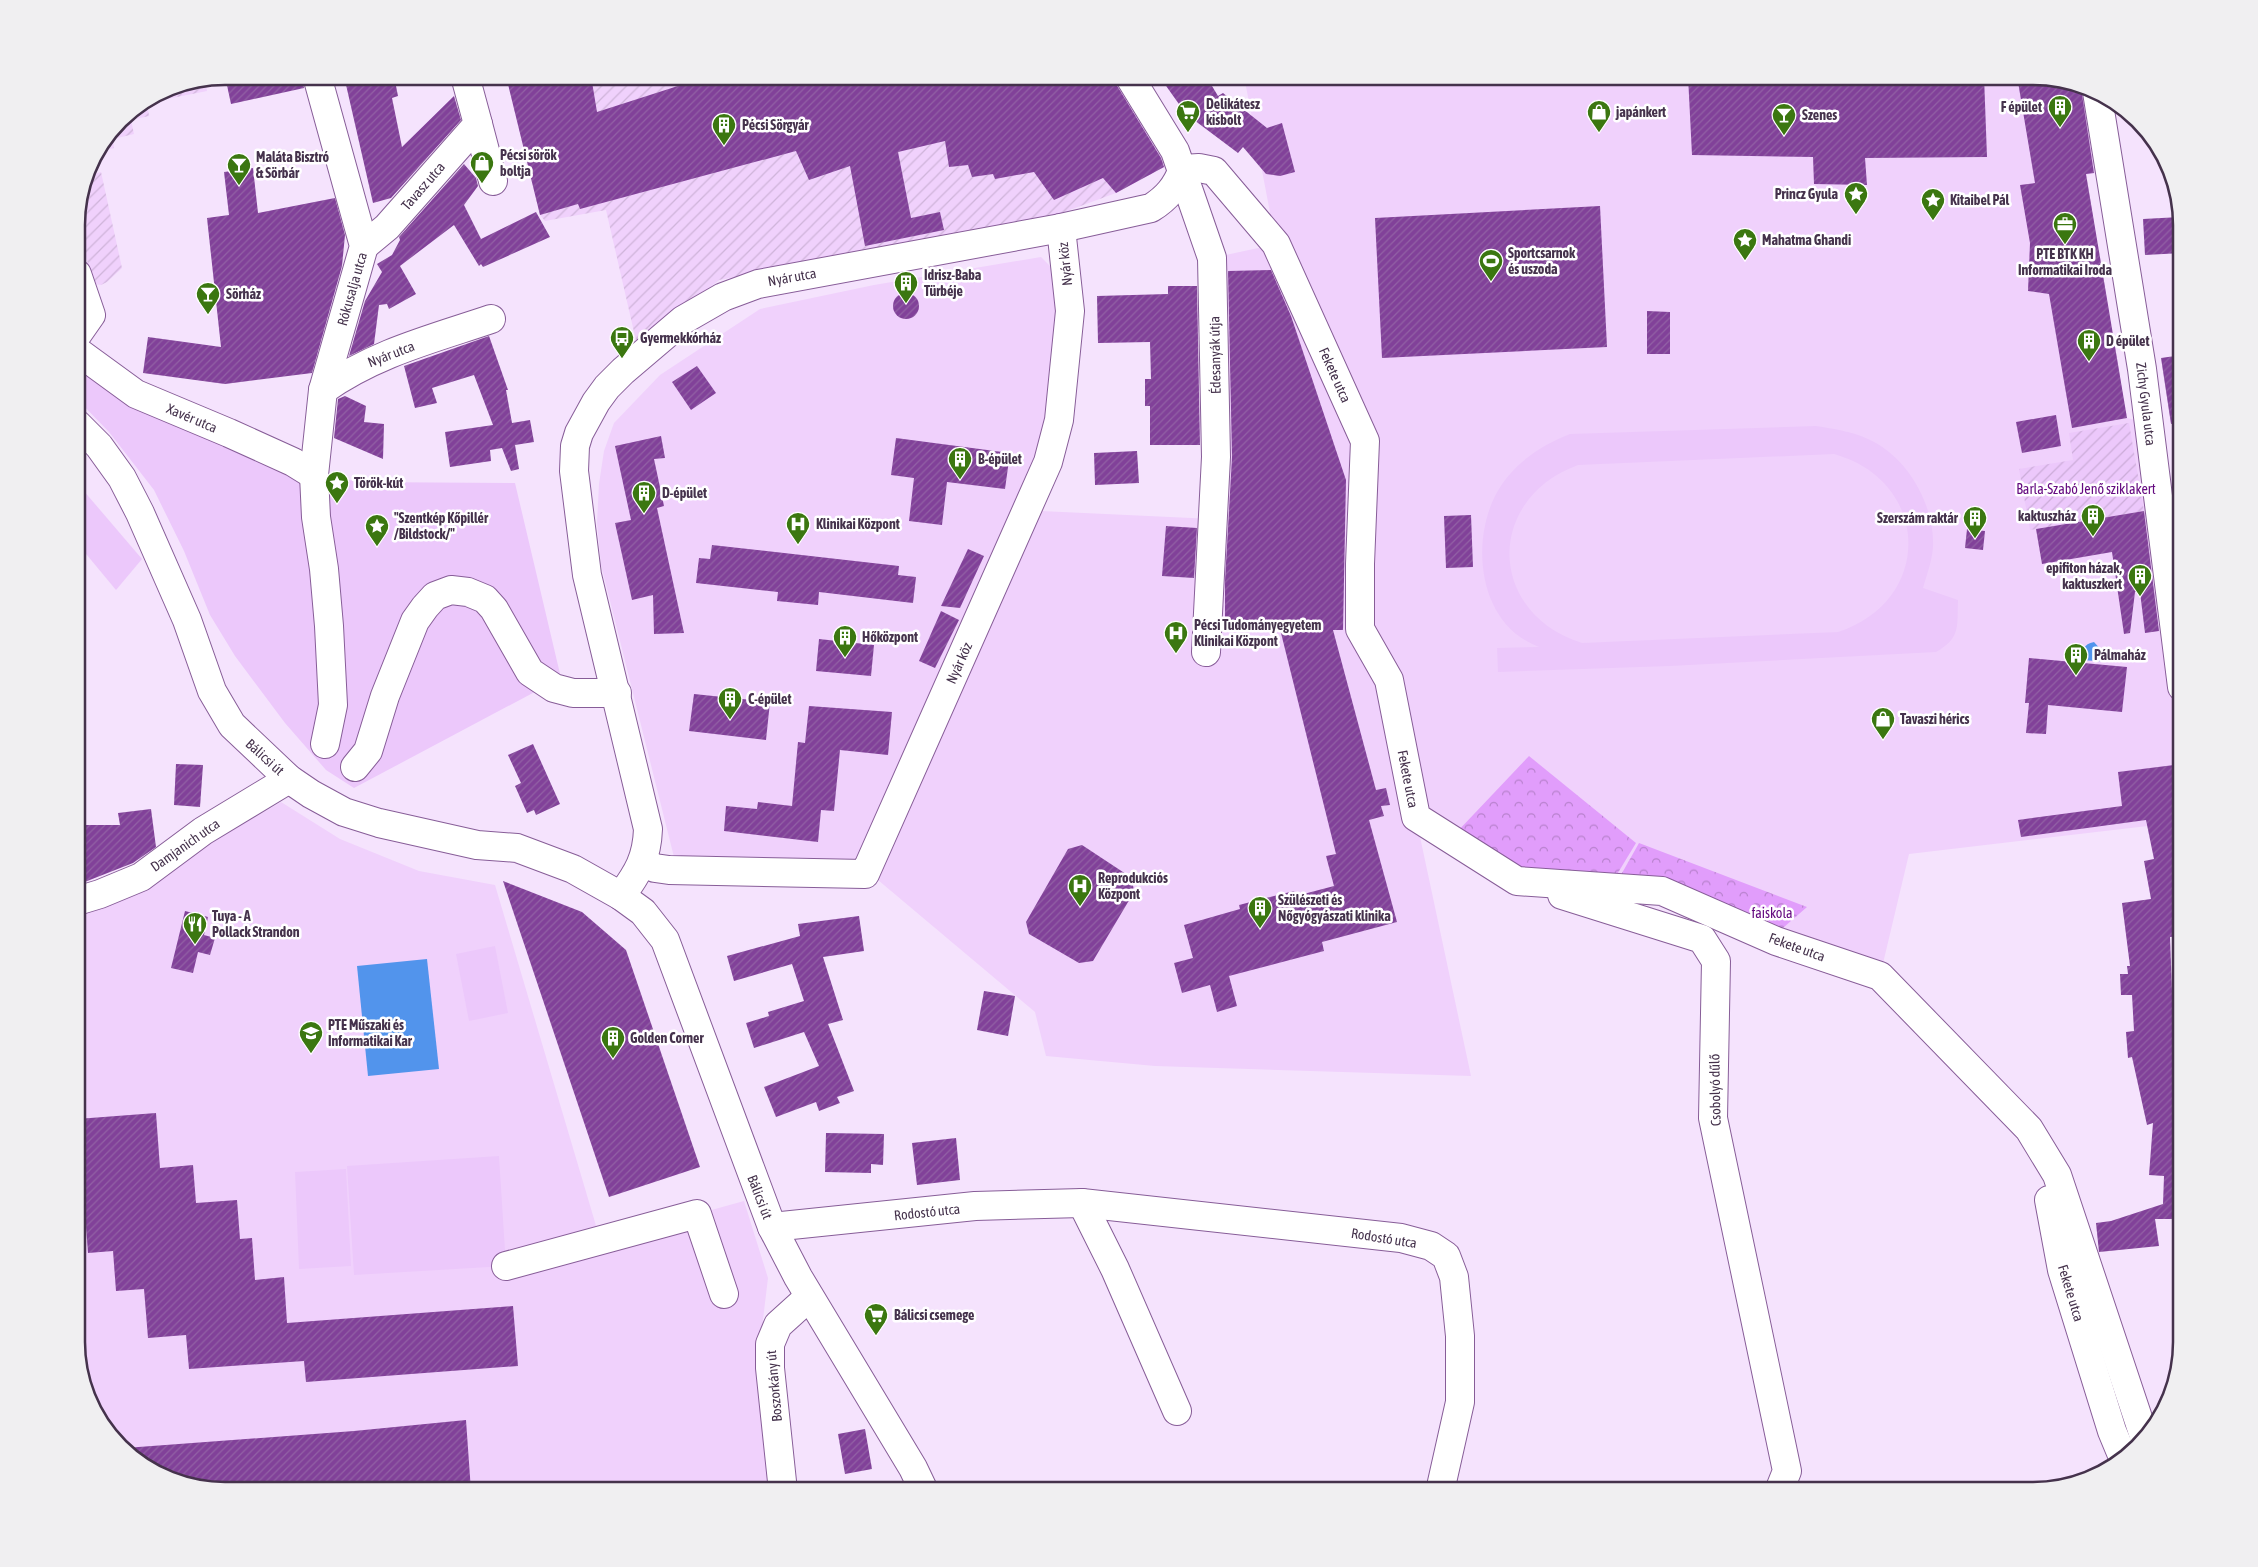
<svg xmlns="http://www.w3.org/2000/svg" width="2258" height="1567" font-family="'Asap Condensed',sans-serif">
<defs>
<pattern id="industrial-furrows" width="10" height="10" patternUnits="userSpaceOnUse" patternTransform="scale(1.25)"><rect width="10" height="10" fill="#f0d1fc"/><path d="M-1 1l2-2M0 10L10 0M9 11l2-2" fill="none" stroke="#cfb4da"/></pattern>
<pattern id="forest-crowns" width="20" height="18" patternUnits="userSpaceOnUse" patternTransform="scale(1.25)"><rect width="20" height="18" fill="#e19dfb"/><path d="M2 6a3 3 0 1 1 6 0M12 15a3 3 0 1 1 6 0" fill="none" stroke="#b881cd"/></pattern>
<pattern id="garden-furrows" width="10" height="10" patternUnits="userSpaceOnUse" patternTransform="scale(1.25)"><rect width="10" height="10" fill="#ecc8fb"/><path d="M-1 1l2-2M0 10L10 0M9 11l2-2" fill="none" stroke="#ccacd9"/></pattern>
<pattern id="building-hatch" width="6" height="6" patternUnits="userSpaceOnUse" patternTransform="scale(1.25)"><rect width="6" height="6" fill="#814199"/><path d="M-1 1l2-2M0 6l6-6M5 7l2-2" fill="none" stroke="#9261a5"/></pattern>
</defs>
<rect width="100%" height="100%" fill="#f5e3fd"/>
<g fill="#f0d1fc">
<polygon points="1244,76 2033,76 2081,84 2087,87 2101,172 2086,175 2127,418 2143,422 2182,715 2182,822 1909,854 1880,976 1416,818 1471,1076 1155,1066 1046,1056 1035,1012 878,880 1041,511 1213,519 1212,258 1276,244"/>
<polygon points="1041,257 1058,274 1057,313 1046,418 1038,457 859,863 674,857 601,565 597,523 599,484 604,451 614,423 660,375 760,309 874,285"/>
<polygon points="281,802 340,839 419,871 495,885 597,1229 697,1214 744,1201 768,1278 761,1336 774,1483 669,1491 225,1491 142,1466 96,1416 77,1352 77,908 117,897"/>
</g>
<g fill="url(#industrial-furrows)">
<polygon points="506,76 1115,76 1168,165 1116,193 1037,222 719,280 637,345 606,210 545,221 540,215"/>
<polygon points="205,80 207,91 147,103 149,116 131,120 134,134 113,139 114,148 98,152 120,120 168,87"/>
<polygon points="101,172 122,268 107,282 101,285 94,284 90,275 77,214 86,176"/>
</g>
<g fill="url(#forest-crowns)">
<polygon points="1529,756 1636,843 1613,881 1516,873 1456,833"/>
<polygon points="1639,843 1807,907 1776,934 1617,882"/>
</g>
<g fill="#ecc8fb" fill-rule="evenodd">
<polygon points="77,356 275,460 357,482 515,483 561,678 354,788 326,770 285,723 235,656 210,615 184,551 154,490 109,432 77,399"/>
<path d="M1816,426C1834,429 1851,431 1868,439C1907,456 1935,505 1933,547C1932,561 1927,574 1923,588L1958,600C1957,626 1961,638 1936,652L1670,666L1498,672L1497,648L1539,647C1480,625 1470,547 1495,496C1510,466 1539,446 1570,434ZM1834,454C1931,481 1934,601 1838,632L1582,643C1487,613 1485,499 1578,465Z"/>
<polygon points="77,483 142,559 116,590 77,543"/>
<polygon points="495,946 508,1013 469,1021 456,954"/>
<polygon points="499,1156 506,1266 354,1275 347,1166"/>
<polygon points="346,1169 351,1266 299,1269 295,1172"/>
</g>
<polygon fill="url(#garden-furrows)" points="2129,423 2144,511 2030,530 2019,469 2073,460 2069,433"/>
<g fill="#5294ec">
<path d="M2094,642L2112,662L2081,660C2083,650 2083,644 2094,642Z"/>
<polygon points="427,959 439,1069 368,1076 357,966"/>
</g>
<g fill="url(#building-hatch)">
<polygon points="225,76 302,76 304,88 231,104"/>
<polygon points="344,76 394,76 398,96 392,98 402,147 454,96 461,120 391,198 373,203"/>
<polygon points="506,76 591,76 597,112 709,76 1113,76 1116,84 1161,158 1164,167 1116,193 1103,178 1054,200 1034,172 995,179 993,174 972,177 968,165 949,167 945,141 898,152 911,218 940,212 944,230 865,246 850,166 809,180 796,151 580,209 578,204 540,215"/>
<polygon points="1159,76 1206,76 1218,96 1223,93 1267,128 1282,123 1295,172 1280,176 1266,174 1243,147 1238,153 1186,114"/>
<polygon points="1688,76 1984,76 1987,157 1865,158 1867,185 1814,184 1813,157 1692,155"/>
<polygon points="2017,76 2033,76 2083,85 2082,94 2094,173 2086,174 2127,418 2072,428 2049,294 2028,291 2030,243 2020,185 2035,183"/>
<polygon points="464,164 476,178 478,186 464,205 481,239 536,212 550,237 483,267 481,264 479,266 454,225 400,266 416,294 389,309 387,304 379,305 374,344 349,356 365,301 382,272 377,264 392,255 400,240 399,237"/>
<polygon points="253,168 258,213 335,198 345,235 342,266 312,373 225,384 143,373 148,337 221,347 207,218 229,215 224,172"/>
<polygon points="1600,206 1607,347 1382,358 1375,218"/>
<polygon points="2180,217 2182,253 2145,255 2143,219"/>
<polygon points="1271,270 1291,316 1346,480 1343,630 1333,630 1376,790 1386,788 1390,805 1381,806 1384,816 1369,820 1397,922 1322,942 1324,951 1229,976 1237,1006 1217,1012 1210,985 1182,993 1174,963 1193,958 1184,925 1240,909 1239,905 1294,891 1296,896 1334,886 1326,856 1336,854 1280,629 1225,628 1225,581 1232,457 1228,271"/>
<polygon points="1168,286 1197,286 1200,445 1150,445 1150,406 1145,406 1145,379 1151,379 1150,342 1098,343 1097,296 1168,294"/>
<circle cx="906" cy="306" r="13"/>
<polygon points="1647,311 1670,312 1670,354 1647,354"/>
<polygon points="489,336 508,390 506,390 512,423 530,420 534,442 515,445 519,469 511,471 502,448 490,450 491,461 450,467 445,432 493,425 474,375 432,388 437,403 415,408 404,366"/>
<polygon points="2182,355 2182,423 2171,424 2161,358"/>
<polygon points="697,366 716,393 691,410 672,382"/>
<polygon points="345,396 366,406 364,422 384,424 383,459 334,438 338,399"/>
<polygon points="2056,415 2061,446 2022,453 2016,422"/>
<polygon points="661,436 665,458 654,459 664,506 657,508 684,633 654,634 653,595 632,600 615,523 631,520 615,446"/>
<polygon points="896,438 1010,453 1005,489 947,482 942,525 909,521 914,478 891,475"/>
<polygon points="1137,451 1139,483 1095,485 1094,453"/>
<polygon points="2144,511 2159,631 2145,633 2140,592 2135,592 2130,633 2124,634 2112,552 2042,564 2036,529"/>
<polygon points="1471,515 1473,567 1446,568 1444,516"/>
<polygon points="1166,526 1197,528 1194,578 1162,576"/>
<polygon points="1967,529 1985,531 1983,550 1965,548"/>
<polygon points="712,545 899,566 898,575 916,577 913,603 819,592 818,605 777,601 778,592 696,583 699,558 710,559"/>
<polygon points="968,549 984,556 960,608 941,606"/>
<polygon points="941,611 959,620 935,668 919,661"/>
<polygon points="819,639 874,645 871,676 816,671"/>
<polygon points="2029,658 2127,667 2122,712 2048,705 2046,734 2026,733 2029,703 2025,703"/>
<polygon points="694,694 770,702 766,740 689,731"/>
<polygon points="809,706 892,712 888,755 840,750 834,811 821,810 818,842 724,831 726,806 757,809 758,802 792,806 798,742 805,743"/>
<polygon points="533,744 560,804 536,815 534,810 527,813 515,786 521,783 508,755"/>
<polygon points="176,764 203,765 200,807 174,805"/>
<polygon points="2182,764 2182,815 2176,816 2182,848 2182,936 2170,937 2173,1019 2179,1018 2182,1054 2182,1219 2155,1219 2159,1246 2099,1252 2096,1223 2111,1221 2163,1204 2164,1176 2149,1175 2153,1123 2147,1125 2132,1057 2128,1058 2126,1032 2134,1031 2132,995 2121,995 2120,974 2128,974 2127,966 2130,966 2122,903 2151,899 2144,861 2154,859 2146,820 2021,837 2018,820 2122,806 2118,772"/>
<polygon points="151,809 156,847 133,863 77,885 77,825 120,825 118,813"/>
<polygon points="1082,845 1132,878 1134,892 1093,961 1079,963 1029,934 1026,922 1068,849"/>
<polygon points="503,881 582,912 626,950 700,1167 609,1197"/>
<polygon points="185,911 208,917 204,935 215,938 210,955 198,952 193,973 171,968"/>
<polygon points="859,916 864,951 823,957 843,1020 828,1024 854,1091 837,1097 840,1103 819,1111 816,1102 776,1117 764,1087 819,1066 804,1032 754,1048 746,1023 769,1016 768,1012 804,1001 792,964 734,981 727,956 800,936 798,924"/>
<polygon points="984,991 1015,996 1008,1036 977,1030"/>
<polygon points="156,1113 160,1168 193,1165 196,1203 237,1200 240,1239 252,1238 255,1280 284,1277 287,1323 513,1306 518,1366 306,1382 304,1361 189,1369 186,1335 148,1338 144,1289 116,1291 113,1251 88,1253 85,1213 77,1214 77,1119"/>
<polygon points="826,1133 884,1134 883,1165 871,1164 871,1173 825,1172"/>
<polygon points="956,1138 960,1180 917,1185 912,1143"/>
<polygon points="466,1420 471,1491 225,1491 177,1483 142,1466 125,1448 354,1431"/>
<polygon points="865,1429 872,1469 845,1474 838,1434"/>
</g>
<g fill="none" stroke-linecap="round" stroke-linejoin="round">
<g stroke="#875d98" stroke-width="30">
<g id="minor">
<polyline points="317,76 364,246 323,390 314,475 316,517 324,569 329,626 333,705 325,744"/>
<polyline points="1129,76 1175,151 1212,258 1216,457 1206,652"/>
<polyline points="2097,92 2142,369 2182,687"/>
<polyline points="478,124 493,181"/>
<polyline points="1183,169 1199,168 1214,171 1276,244 1365,441 1360,564 1360,629 1389,680 1416,817 1517,881 1662,891 1776,941 1880,976 2029,1129 2057,1175 2144,1436"/>
<polyline points="364,246 387,227 478,124 465,76"/>
<polyline points="77,274 91,315 77,335"/>
<polyline points="77,351 136,394 229,433 293,462 314,475"/>
<path d="M323,390C375,353 432,339 491,319"/>
<polyline points="77,424 99,446 122,478 140,513 187,620 212,691 232,725 289,779 311,794 344,812 379,823 477,845 517,848 573,869 621,896"/>
<polyline points="355,767 368,751 385,696 415,621 425,607 435,596 451,590 468,592 485,599 494,609 530,672 554,688 573,693 617,693"/>
<polyline points="643,862 655,868 669,870 865,874 1048,462 1059,420 1070,311 1061,228"/>
<polyline points="1562,895 1702,939 1716,961 1713,1118 1787,1471 1779,1491"/>
<polyline points="77,901 100,894 141,877 203,831 289,779"/>
<polyline points="2049,1200 2062,1270 2112,1431 2122,1455"/>
<polyline points="1082,1203 1115,1269 1177,1411"/>
<polyline points="772,1227 975,1206 1082,1203 1401,1238 1431,1246 1446,1256 1454,1277 1460,1336 1460,1402 1440,1491"/>
<polyline points="506,1266 697,1214 724,1294"/>
<polyline points="783,1491 770,1368 770,1344 778,1325 809,1297"/>
<path d="M924,1491L913,1468L798,1277L772,1227L665,940L643,912L621,896C638,873 647,858 648,829L587,575L574,471L575,446L579,433L596,402L607,387L623,371L683,320L723,297L758,284L1061,228L1151,208C1167,198 1176,187 1183,169"/>
</g>
</g>
<use href="#minor" stroke="#fff" stroke-width="28"/>
</g>
<defs>
<g id="building-pin" transform="scale(1.25)"><path d="M0 17L-7.5 6A9.5 9.5 0 1 1 7.5 6Z" fill="#3b7710" stroke="#fff"/><path d="M-4-6H4V6H1V3H-1V6H-4ZM-2.5-4.3h1.7v1.8h-1.7ZM.8-4.3h1.7v1.8H.8ZM-2.5-1h1.7V.8h-1.7ZM.8-1h1.7V.8H.8Z" fill="#fff"/></g>
<g id="supermarket-pin" transform="scale(1.25)"><path d="M0 17L-7.5 6A9.5 9.5 0 1 1 7.5 6Z" fill="#3b7710" stroke="#fff"/><path d="M-6-5.5h2.5l.6 2H6L4.5 2H-2.5L-4.4-4H-6ZM-1.5 3.2a1.3 1.3 0 1 0 .1 0ZM3 3.2a1.3 1.3 0 1 0 .1 0Z" fill="#fff"/></g>
<g id="shop-pin" transform="scale(1.25)"><path d="M0 17L-7.5 6A9.5 9.5 0 1 1 7.5 6Z" fill="#3b7710" stroke="#fff"/><path d="M-5-2.5h2.3a2.7 3.5 0 0 1 5.4 0H5L5.5 6h-11ZM-1.5-2.5h3a1.5 2.3 0 0 0-3 0Z" fill="#fff"/></g>
<g id="bar-pin" transform="scale(1.25)"><path d="M0 17L-7.5 6A9.5 9.5 0 1 1 7.5 6Z" fill="#3b7710" stroke="#fff"/><path d="M-6-5H6L.8 .8V4.5H3.5V6h-7V4.5H-.8V.8Z" fill="#fff"/></g>
<g id="sight-pin" transform="scale(1.25)"><path d="M0 17L-7.5 6A9.5 9.5 0 1 1 7.5 6Z" fill="#3b7710" stroke="#fff"/><path d="M0-6L1.8-2.2L6-1.7L2.9 1.2L3.7 5.4L0 3.3L-3.7 5.4L-2.9 1.2L-6-1.7L-1.8-2.2Z" fill="#fff"/></g>
<g id="office-pin" transform="scale(1.25)"><path d="M0 17L-7.5 6A9.5 9.5 0 1 1 7.5 6Z" fill="#3b7710" stroke="#fff"/><path d="M-6-3h4V-5.5h4V-3h4V5H-6ZM-1-4.5V-3h2v-1.5ZM-6 0V1H6V0Z" fill="#fff"/></g>
<g id="stadium-pin" transform="scale(1.25)"><path d="M0 17L-7.5 6A9.5 9.5 0 1 1 7.5 6Z" fill="#3b7710" stroke="#fff"/><path d="M0-5a6.5 5 0 1 0 0 10a6.5 5 0 1 0 0-10ZM-3.5-1.8h7v3.6h-7Z" fill="#fff"/></g>
<g id="bus-pin" transform="scale(1.25)"><path d="M0 17L-7.5 6A9.5 9.5 0 1 1 7.5 6Z" fill="#3b7710" stroke="#fff"/><path d="M-5-6H5V4H4V6H2V4H-2V6H-4V4H-5ZM-3.5-4V0h7V-4ZM-3.5 1.2v1.5H-2V1.2ZM2 1.2v1.5H3.5V1.2Z" fill="#fff"/></g>
<g id="hospital-pin" transform="scale(1.25)"><path d="M0 17L-7.5 6A9.5 9.5 0 1 1 7.5 6Z" fill="#3b7710" stroke="#fff"/><path d="M-5-5h3v3.5h4V-5h3V5h-3V1.5h-4V5h-3Z" fill="#fff"/></g>
<g id="restaurant-pin" transform="scale(1.25)"><path d="M0 17L-7.5 6A9.5 9.5 0 1 1 7.5 6Z" fill="#3b7710" stroke="#fff"/><path d="M-5-6h1v4h1v-4h1v4h1v-4h1v5L-1.5 .5V6h-2V.5L-5-1ZM5-6V6H3V1.5H1.5Q1.5-4 5-6Z" fill="#fff"/></g>
<g id="university-pin" transform="scale(1.25)"><path d="M0 17L-7.5 6A9.5 9.5 0 1 1 7.5 6Z" fill="#3b7710" stroke="#fff"/><path d="M0-5L7-2L0 1L-7-2ZM-4 1L0 2.5L4 1V4Q0 6-4 4Z" fill="#fff"/></g>
</defs>
<g fill-rule="evenodd">
<use href="#building-pin" x="2060" y="107"/>
<use href="#supermarket-pin" x="1188" y="112"/>
<use href="#shop-pin" x="1599" y="112"/>
<use href="#bar-pin" x="1784" y="115"/>
<use href="#building-pin" x="724" y="125"/>
<use href="#shop-pin" x="482" y="163"/>
<use href="#bar-pin" x="239" y="165"/>
<use href="#sight-pin" x="1856" y="194"/>
<use href="#sight-pin" x="1933" y="200"/>
<use href="#office-pin" x="2065" y="224"/>
<use href="#sight-pin" x="1745" y="240"/>
<use href="#stadium-pin" x="1491" y="261"/>
<use href="#building-pin" x="906" y="283"/>
<use href="#bar-pin" x="208" y="294"/>
<use href="#bus-pin" x="622" y="338"/>
<use href="#building-pin" x="2089" y="341"/>
<use href="#building-pin" x="960" y="459"/>
<use href="#sight-pin" x="337" y="483"/>
<use href="#building-pin" x="644" y="493"/>
<use href="#building-pin" x="2093" y="516"/>
<use href="#building-pin" x="1975" y="518"/>
<use href="#hospital-pin" x="798" y="524"/>
<use href="#sight-pin" x="377" y="526"/>
<use href="#building-pin" x="2140" y="576"/>
<use href="#hospital-pin" x="1176" y="633"/>
<use href="#building-pin" x="845" y="637"/>
<use href="#building-pin" x="2076" y="655"/>
<use href="#building-pin" x="730" y="699"/>
<use href="#shop-pin" x="1883" y="719"/>
<use href="#hospital-pin" x="1080" y="886"/>
<use href="#building-pin" x="1260" y="908"/>
<use href="#restaurant-pin" x="195" y="924"/>
<use href="#university-pin" x="311" y="1033"/>
<use href="#building-pin" x="613" y="1038"/>
<use href="#supermarket-pin" x="876" y="1315"/>
</g>
<g text-anchor="middle" stroke-width="5" stroke-linejoin="round" paint-order="stroke">
<g font-size="14" font-weight="bold" fill="#45324c" stroke="#fff" text-anchor="start">
<text x="1206" y="109">Delikátesz<tspan x="1206" dy="16">kisbolt</tspan></text>
<text x="2042" y="112" text-anchor="end">F épület</text>
<text x="1616" y="117">japánkert</text>
<text x="1802" y="120">Szenes</text>
<text x="742" y="130">Pécsi Sörgyár</text>
<text x="500" y="160">Pécsi sörök<tspan x="500" dy="16">boltja</tspan></text>
<text x="256" y="162">Maláta Bisztró<tspan x="256" dy="16">&amp; Sörbár</tspan></text>
<text x="1838" y="199" text-anchor="end">Princz Gyula</text>
<text x="1950" y="205">Kitaibel Pál</text>
<text x="1762" y="245">Mahatma Ghandi</text>
<text x="1508" y="258">Sportcsarnok<tspan x="1508" dy="16">és uszoda</tspan></text>
<text x="2065" y="259" text-anchor="middle">PTE BTK KH<tspan x="2065" dy="16">Informatikai Iroda</tspan></text>
<text x="924" y="280">Idrisz-Baba<tspan x="924" dy="16">Türbéje</tspan></text>
<text x="226" y="299">Sörház</text>
<text x="640" y="343">Gyermekkórház</text>
<text x="2106" y="346">D épület</text>
<text x="978" y="464">B-épület</text>
<text x="354" y="488">Török-kút</text>
<text x="662" y="498">D-épület</text>
<text x="2076" y="521" text-anchor="end">kaktuszház</text>
<text x="394" y="523">"Szentkép Kőpillér<tspan x="394" dy="16">/Bildstock/"</tspan></text>
<text x="1958" y="523" text-anchor="end">Szerszám raktár</text>
<text x="816" y="529">Klinikai Központ</text>
<text x="2122" y="573" text-anchor="end">epifiton házak,<tspan x="2122" dy="16">kaktuszkert</tspan></text>
<text x="1194" y="630">Pécsi Tudományegyetem<tspan x="1194" dy="16">Klinikai Központ</tspan></text>
<text x="862" y="642">Hőközpont</text>
<text x="2094" y="660">Pálmaház</text>
<text x="748" y="704">C-épület</text>
<text x="1900" y="724">Tavaszi hérics</text>
<text x="1098" y="883">Reprodukciós<tspan x="1098" dy="16">Központ</tspan></text>
<text x="1278" y="905">Szülészeti és<tspan x="1278" dy="16">Nőgyógyászati klinika</tspan></text>
<text x="212" y="921">Tuya - A<tspan x="212" dy="16">Pollack Strandon</tspan></text>
<text x="328" y="1030">PTE Műszaki és<tspan x="328" dy="16">Informatikai Kar</tspan></text>
<text x="630" y="1043">Golden Corner</text>
<text x="894" y="1320">Bálicsi csemege</text>
</g>
<g font-size="14" fill="#45324c" stroke="#fff">
<text transform="translate(423 186) rotate(-49)" y="5">Tavasz utca</text>
<text transform="translate(1065 264) rotate(-96)" y="5">Nyár köz</text>
<text transform="translate(792 277) rotate(-10)" y="5">Nyár utca</text>
<text transform="translate(352 289) rotate(-74)" y="5">Rókusalja utca</text>
<text transform="translate(391 354) rotate(-21)" y="5">Nyár utca</text>
<text transform="translate(1215 355) rotate(-91)" y="5">Édesanyák útja</text>
<text transform="translate(1335 375) rotate(66)" y="5">Fekete utca</text>
<text transform="translate(2146 404) rotate(83)" y="5">Zichy Gyula utca</text>
<text transform="translate(192 418) rotate(23)" y="5">Xavér utca</text>
<text transform="translate(959 663) rotate(-66)" y="5">Nyár köz</text>
<text transform="translate(265 757) rotate(42)" y="5">Bálicsi út</text>
<text transform="translate(1408 779) rotate(79)" y="5">Fekete utca</text>
<text transform="translate(185 845) rotate(-35)" y="5">Damjanich utca</text>
<text transform="translate(1797 947) rotate(20)" y="5">Fekete utca</text>
<text transform="translate(1715 1090) rotate(-91)" y="5">Csobolyó dűlő</text>
<text transform="translate(760 1197) rotate(69)" y="5">Bálicsi út</text>
<text transform="translate(927 1212) rotate(-6)" y="5">Rodostó utca</text>
<text transform="translate(1384 1238) rotate(9)" y="5">Rodostó utca</text>
<text transform="translate(2071 1293) rotate(73)" y="5">Fekete utca</text>
<text transform="translate(774 1386) rotate(-95)" y="5">Boszorkány út</text>
</g>
<g font-size="14" fill="#650b80" stroke="#fff">
<text x="2086" y="494">Barla-Szabó Jenő sziklakert</text>
<text x="1772" y="918">faiskola</text>
</g>
</g>
<path d="M0 0H2258V1567H0ZM225 85H2033A140 140 0 0 1 2173 225V1342A140 140 0 0 1 2033 1482H225A140 140 0 0 1 85 1342V225A140 140 0 0 1 225 85Z" fill="#f0eff1" fill-rule="evenodd"/>
<path fill="none" stroke="#45324c" stroke-width="2.5" d="M225 85H2033A140 140 0 0 1 2173 225V1342A140 140 0 0 1 2033 1482H225A140 140 0 0 1 85 1342V225A140 140 0 0 1 225 85Z"/>
</svg>
